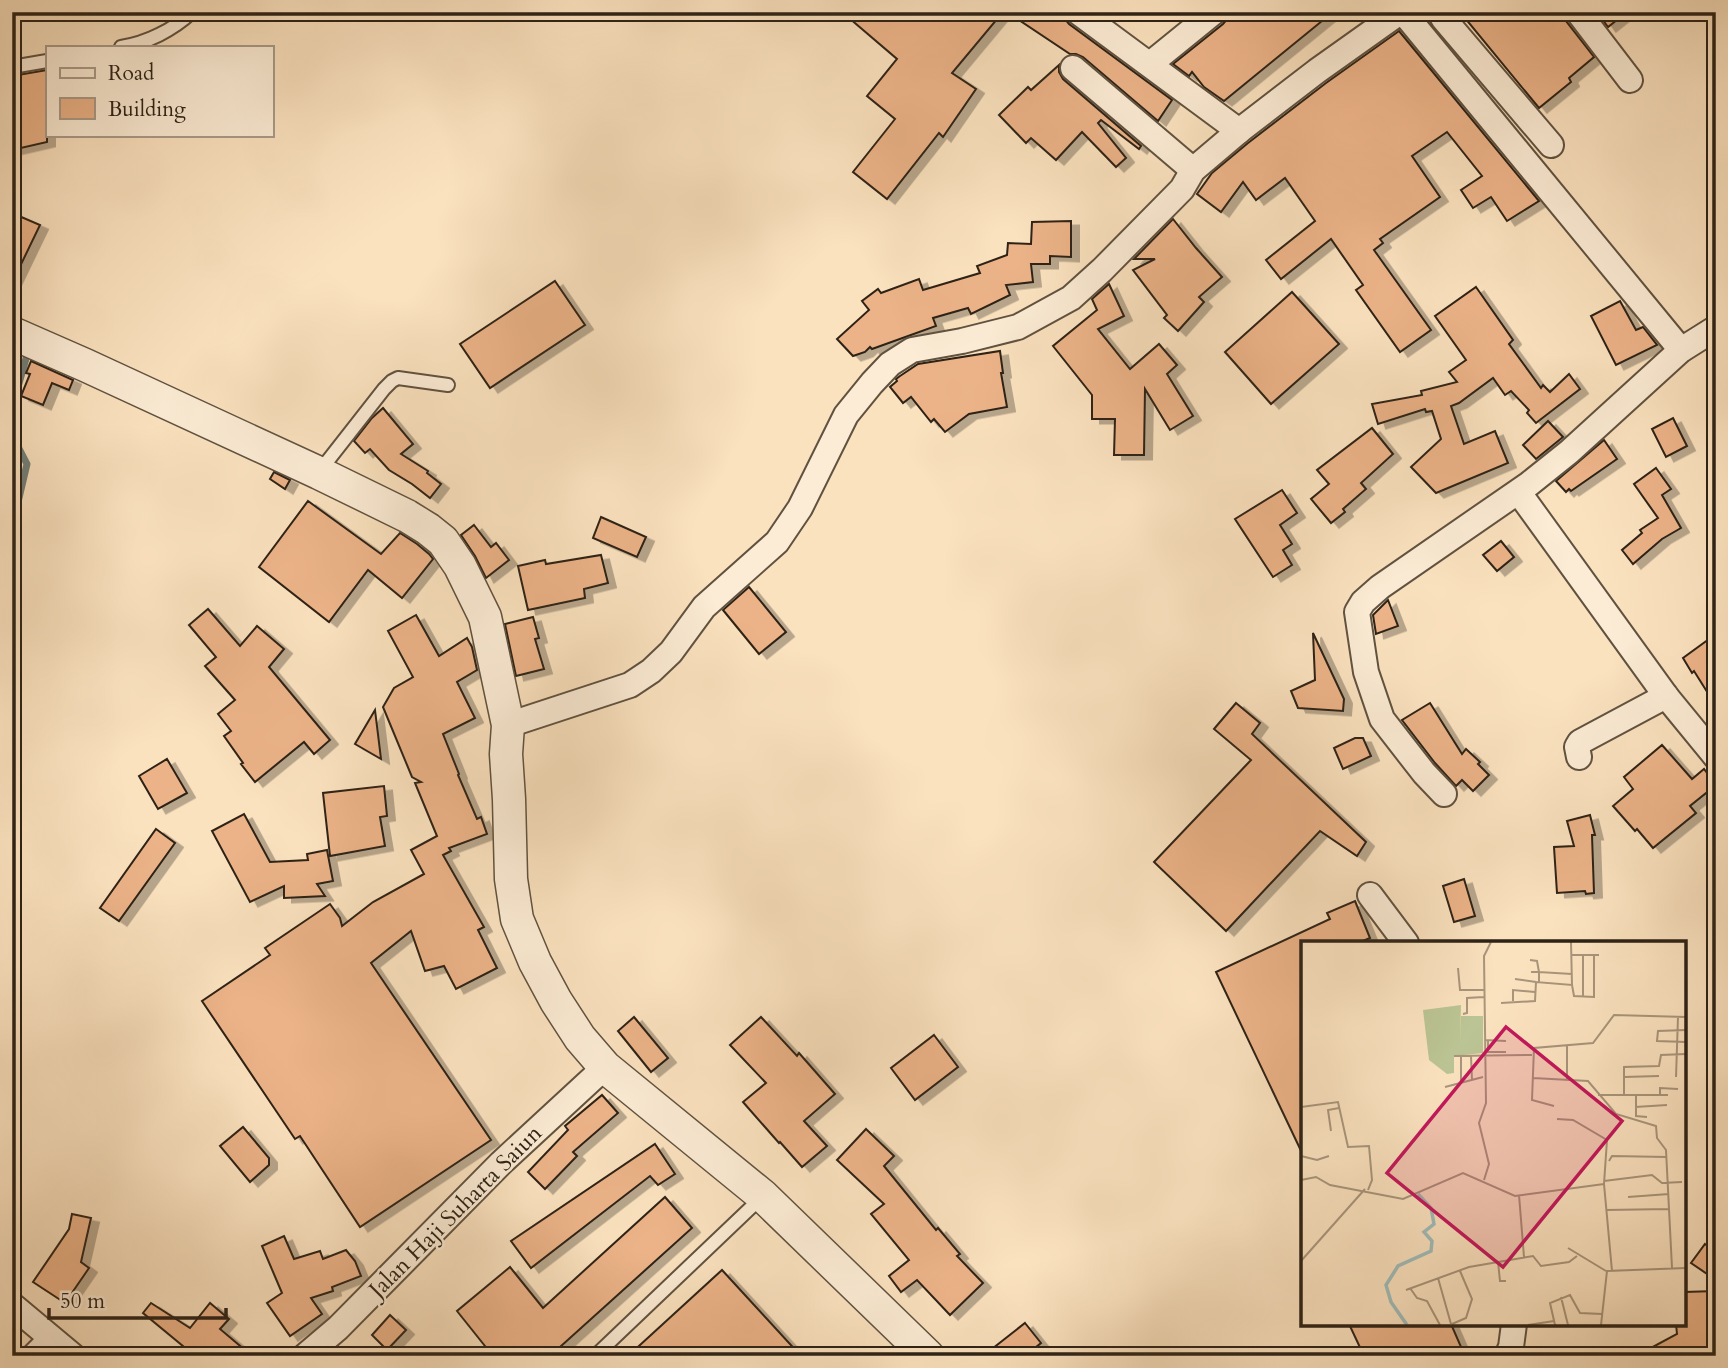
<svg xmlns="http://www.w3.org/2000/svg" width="1728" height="1368" font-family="Cardo,serif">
<defs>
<filter id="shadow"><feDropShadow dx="8" dy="4.5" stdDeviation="0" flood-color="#0004"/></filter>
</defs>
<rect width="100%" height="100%" fill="#fbe2bf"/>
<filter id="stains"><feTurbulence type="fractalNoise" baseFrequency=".00286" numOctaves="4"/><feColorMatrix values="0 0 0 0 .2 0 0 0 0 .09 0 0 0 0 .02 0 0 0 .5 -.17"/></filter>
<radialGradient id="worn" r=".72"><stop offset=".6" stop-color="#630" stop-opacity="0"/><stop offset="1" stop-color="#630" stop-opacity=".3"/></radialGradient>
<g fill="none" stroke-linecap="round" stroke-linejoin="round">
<g stroke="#727e78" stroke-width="7">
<polyline points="12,408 29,348"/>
<polyline points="12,435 27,464 19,498 12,508"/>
</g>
</g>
<g fill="#ecb388" stroke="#2d2216" stroke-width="2" filter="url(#shadow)">
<polygon points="842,12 1003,12 952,73 976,89 943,137 939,133 887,199 853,172 895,119 867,96 897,59"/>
<polygon points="1007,12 1063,12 1065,19 1069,24 1172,100 1158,121 1083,57 1076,54 1070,54"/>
<polygon points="1229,12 1333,12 1224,101 1204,87 1192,72 1189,76 1173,64 1223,24 1228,18"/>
<polygon points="1460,12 1563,12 1566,21 1594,57 1569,78 1571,82 1539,108"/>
<polygon points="1597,12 1627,12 1608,27"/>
<polygon points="1399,31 1539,201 1507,221 1491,197 1473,208 1461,190 1482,176 1447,132 1412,156 1440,197 1380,239 1383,243 1374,250 1431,330 1400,352 1356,290 1363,285 1331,239 1281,279 1266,260 1315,221 1285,178 1256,200 1243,182 1221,212 1197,194 1212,173 1248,143 1326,83"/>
<polygon points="1059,65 1059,72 1063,79 1141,146 1139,149 1101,120 1098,123 1126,158 1116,167 1082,132 1056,160 1031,138 1026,143 999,115 1028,87 1031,90"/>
<polygon points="47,70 47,142 12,150 12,76"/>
<polygon points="12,213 40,225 12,283"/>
<polygon points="1173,219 1196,248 1222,277 1199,297 1204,302 1178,331 1164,318 1167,315 1133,270 1155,259 1134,259"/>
<polygon points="1071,221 1071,257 1050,256 1050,264 1031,264 1033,282 1006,285 1010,295 971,314 968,308 933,318 936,326 872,349 870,347 865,352 853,356 837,339 869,310 862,301 878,289 881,293 919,279 923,290 980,273 977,266 1007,255 1008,243 1031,244 1032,222"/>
<polygon points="555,281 585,325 490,388 460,344"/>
<polygon points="1109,284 1124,316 1098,329 1130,369 1159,344 1177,365 1167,374 1193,416 1170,430 1145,389 1144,455 1114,455 1115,419 1092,419 1092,395 1053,346 1097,310 1092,299"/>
<polygon points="1476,287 1513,340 1509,344 1541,388 1543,385 1550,392 1569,374 1580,389 1536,423 1527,413 1529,410 1511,391 1505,395 1493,378 1459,403 1451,406 1464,444 1495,431 1508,463 1436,493 1411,467 1441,439 1432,411 1426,412 1425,409 1378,424 1372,404 1422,395 1421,391 1457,382 1449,372 1466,360 1435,316"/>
<polygon points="1292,292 1339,344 1271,404 1225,352"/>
<polygon points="1620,301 1636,330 1643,327 1657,345 1616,365 1591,316"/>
<polygon points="1000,351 1003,373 1001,373 1007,407 969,414 945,432 934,419 931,422 911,397 903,403 890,387 897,381 896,379 900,376 918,364"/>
<polygon points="31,361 73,380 69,390 52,383 43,405 21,396 30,374 26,373"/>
<polygon points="383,408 413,444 401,454 428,471 427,473 441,484 430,498 412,484 389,470 370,449 365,453 354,441 372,418"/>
<polygon points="1673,418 1687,446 1666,457 1652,429"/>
<polygon points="1548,421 1563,437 1536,459 1523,445"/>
<polygon points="1372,428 1393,454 1361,483 1366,489 1343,509 1345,512 1331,523 1311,499 1329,484 1317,470"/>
<polygon points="1604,440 1617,459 1571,491 1569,489 1566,492 1556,481"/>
<polygon points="1656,468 1671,489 1662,495 1681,528 1662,539 1633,564 1622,550 1642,533 1640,530 1658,518 1634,484"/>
<polygon points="274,472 290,480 285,489 270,479"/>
<polygon points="1282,490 1297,513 1280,525 1292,544 1283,550 1292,565 1273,577 1235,519"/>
<polygon points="308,501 381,554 400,533 417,544 429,554 433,559 402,598 368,570 329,622 259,567"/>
<polygon points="601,517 646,537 637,557 593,538"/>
<polygon points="474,525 491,547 496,543 509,560 486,578 475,556 461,535"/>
<polygon points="1501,541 1514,557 1497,571 1483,555"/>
<polygon points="601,555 608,583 584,589 585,598 528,610 518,566 545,560 546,564"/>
<polygon points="749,587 786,632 759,654 723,610"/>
<polygon points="1388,600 1398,626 1376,634 1373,615"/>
<polygon points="208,609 240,646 257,626 284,649 269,667 330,740 314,754 304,742 255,782 241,764 243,763 224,736 231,731 218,714 235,700 205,666 216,657 189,625"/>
<polygon points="416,615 439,656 467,638 472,647 477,670 457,682 475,718 443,734 459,774 458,775 477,819 481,817 487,834 449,848 451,851 443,855 484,927 478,930 497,968 456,989 444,966 425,971 411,931 371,963 491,1140 360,1227 300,1136 295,1139 202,1001 270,955 265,948 330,904 340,918 342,926 373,902 424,874 411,850 437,836 415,783 421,782 412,777 383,707 394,688 413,677 388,631"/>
<polygon points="533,617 539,638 535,639 544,669 516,676 505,624"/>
<polygon points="1313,633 1344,699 1343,711 1298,708 1291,691 1315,680"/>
<polygon points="1716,634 1716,706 1694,671 1692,673 1683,658"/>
<polygon points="1236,703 1260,723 1252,734 1366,842 1357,856 1320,831 1226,931 1154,862 1251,760 1214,729"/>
<polygon points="1430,703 1462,754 1466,749 1480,762 1478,764 1489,775 1473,791 1462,780 1456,786 1435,763 1402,720"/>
<polygon points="375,710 381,759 355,744"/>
<polygon points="1355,738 1363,738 1371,756 1343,769 1334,748"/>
<polygon points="1662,745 1692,779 1704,769 1716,785 1690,806 1696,813 1653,848 1637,829 1635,831 1613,806 1633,789 1624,777"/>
<polygon points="167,759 187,793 158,809 139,776"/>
<polygon points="384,786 387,816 380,817 385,846 330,856 323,793"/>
<polygon points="244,814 270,862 308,860 307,854 327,850 333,881 317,884 325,896 284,898 284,886 250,902 212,831"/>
<polygon points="1590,815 1595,835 1592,835 1594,893 1586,894 1585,891 1557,893 1554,847 1574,846 1567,821"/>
<polygon points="156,829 175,843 119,921 100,908"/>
<polygon points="1464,879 1475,916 1454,922 1443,886"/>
<polygon points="1355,901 1370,938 1358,943 1303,943 1303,1155 1216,972 1330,919 1327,913"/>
<polygon points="634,1017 668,1058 651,1072 618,1031"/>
<polygon points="761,1017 797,1056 799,1053 835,1094 804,1121 827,1146 802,1167 780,1142 779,1143 743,1102 766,1083 730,1045"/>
<polygon points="934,1035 958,1067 915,1100 891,1068"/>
<polygon points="602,1095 618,1113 573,1152 577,1156 545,1189 528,1172 568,1130 565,1126"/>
<polygon points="243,1127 269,1158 269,1165 250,1182 220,1146"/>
<polygon points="866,1129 894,1156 884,1166 936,1230 938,1228 960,1254 957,1256 983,1283 950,1315 917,1280 901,1292 889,1276 909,1260 871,1214 884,1204 837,1160"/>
<polygon points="655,1144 675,1174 658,1185 650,1176 531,1268 511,1241"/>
<polygon points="665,1197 692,1228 550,1356 493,1356 457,1311 510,1267 543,1308"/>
<polygon points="72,1214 91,1218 81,1262 89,1268 65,1303 33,1282 69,1229"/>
<polygon points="284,1236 294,1259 320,1251 323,1259 346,1250 355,1261 361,1276 332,1287 333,1291 311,1298 322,1314 290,1336 267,1303 282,1293 262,1246"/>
<polygon points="1705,1244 1716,1252 1716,1280 1691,1263"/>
<polygon points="722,1270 801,1356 628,1356"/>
<polygon points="1716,1291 1716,1356 1636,1356 1677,1334 1676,1324 1684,1324 1684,1292"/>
<polygon points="151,1303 190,1328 210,1303 229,1319 220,1329 252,1356 195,1356 143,1313"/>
<polygon points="390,1315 406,1330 387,1350 372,1335"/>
<polygon points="1025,1323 1041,1343 1025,1356 983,1356"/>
<polygon points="1349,1324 1451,1324 1465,1356 1364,1356"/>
</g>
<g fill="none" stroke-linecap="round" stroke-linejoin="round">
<g stroke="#605240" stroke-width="16">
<g id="service">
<path d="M121,47C147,43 173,30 192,12"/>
<polyline points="12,67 47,61"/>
<polyline points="319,472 384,389 392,381 398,378 448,385"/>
<polyline points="595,1356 763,1196"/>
</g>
</g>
<g stroke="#605240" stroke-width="28">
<g id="minor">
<polyline points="1078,12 1239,131"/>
<polyline points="1403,12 1681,350"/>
<polyline points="1444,12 1443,18 1551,145"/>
<polyline points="1578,12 1630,80"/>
<polyline points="1150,64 1214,12"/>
<polyline points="1073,68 1193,170"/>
<polyline points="1520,491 1525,501 1666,696 1716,757"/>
<polyline points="508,725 630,685 651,671 671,652 704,607 777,542 800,508 846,415 872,383 890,364 912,350 962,341 1018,327 1071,298 1102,270 1182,189 1193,170 1239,131 1317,71 1400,12"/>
<polyline points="1579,757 1577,747 1580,742 1666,696"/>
<polyline points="1444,794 1424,773 1382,719 1366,672 1357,612 1363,602 1380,587 1529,484 1569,452 1681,350 1716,328"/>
<polyline points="1370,895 1406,943"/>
<polyline points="12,1305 73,1356"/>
<polyline points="34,1356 51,1339"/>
<polyline points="305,1356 338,1328 501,1163 605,1067"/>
<polyline points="1507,1356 1511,1347 1514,1324"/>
</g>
</g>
<g stroke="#605240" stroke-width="35">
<polyline id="tertiary" points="12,333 85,365 319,473 407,516 428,529 443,541 460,566 485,617 508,725 506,754 509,799 511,879 517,919 535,962 556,1001 580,1038 605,1067 763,1196 928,1356"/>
</g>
<use href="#service" stroke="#fcecd5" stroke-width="12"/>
<use href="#minor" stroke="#fcecd5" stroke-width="24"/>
<use href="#tertiary" stroke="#fcecd5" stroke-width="32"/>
</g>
<g text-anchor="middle" stroke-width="5" stroke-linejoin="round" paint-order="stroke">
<g font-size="23" fill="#2d2216" stroke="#fcecd5">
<text transform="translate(455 1211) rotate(-45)" y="8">Jalan Haji Suharta Saiun</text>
</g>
</g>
<g transform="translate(1301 941)">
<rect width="385" height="385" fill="#fbe2bf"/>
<path d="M160,64L159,102L160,75H182V112L153,115V132L146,133L128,119L122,69Z" fill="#bbc494"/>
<path fill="none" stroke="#a0bcb9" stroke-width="3.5" d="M106,384L90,361L85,344L97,325L130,310L131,300L123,291L133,283L130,267L117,253"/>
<path fill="none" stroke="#a9957b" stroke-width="2" d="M282,13V56M271,14H298M229,19L236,20L238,31H230M157,27L159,49H183M214,38L235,41M238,41V31L271,33M271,44L273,55L293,56V14M212,60V49L234,51M200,62L234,60L235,41L271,44L270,1M162,73L166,72V57L183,56M385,89L357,90L356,100L385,101M184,99L205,100M187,99V111H205M153,115L231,114M160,115V142M170,115L171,139M323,136L358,135M375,136L377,76M232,137L287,140L315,173L355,185L356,197L365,209L371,327M266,139V105M144,146L182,136M297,154H367M323,154V126L358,125L360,114L385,113M335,154V175L346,176M359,154V147L377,148M253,165L231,159L233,107L292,102L313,74L385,76M0,166L37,161L47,206L68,205L71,239L67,249M334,166L366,164M256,178L272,179L306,199L303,243L311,330M30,190L27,169L38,167M0,215L16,219L28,215M308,220L311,215L366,216M0,239L15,236L29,244L102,258L162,232L214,255L303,243M183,239L188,223L178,182L185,162L183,15L190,1M303,240L351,234L361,242L381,241M218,254L223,316M327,256L368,253M305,269L368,268M267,307L305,330M0,320L64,248M197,321L199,340H205M137,337L150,383M109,347L116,357L126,360L139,384M105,349L168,326L232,315L240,325L268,321L276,315M260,356L267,384M151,383L165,377L171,358L159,330M227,384L253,380M254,384L249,362L269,354L279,372L301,373M300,384L306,330L385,327"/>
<path fill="#c2185b" fill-opacity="0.15" stroke="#c2185b" stroke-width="3.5" d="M205,86L321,180L202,326L86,232Z"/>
<rect width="385" height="385" fill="none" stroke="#2d2216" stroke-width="3.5"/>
</g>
<rect width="1728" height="1368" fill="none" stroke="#fbe2bf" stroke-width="42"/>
<rect x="14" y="14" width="1700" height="1340" fill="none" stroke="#2d2216" stroke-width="3.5"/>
<rect x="21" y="21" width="1686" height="1326" fill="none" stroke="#2d2216" stroke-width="2"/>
<rect x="46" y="46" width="228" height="91" fill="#fcecd5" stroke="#a99b89" stroke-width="2"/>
<rect x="60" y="68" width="35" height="10" fill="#fcecd5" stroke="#a99b89" stroke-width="2"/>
<text x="108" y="80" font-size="21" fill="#2d2216">Road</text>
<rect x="60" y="98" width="35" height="21" fill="#ecb388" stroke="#a99b89" stroke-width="2"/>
<text x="108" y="116" font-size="21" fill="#2d2216">Building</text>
<path d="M49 1308v10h177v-10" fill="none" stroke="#2d2216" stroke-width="3.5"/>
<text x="60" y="1308" font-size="21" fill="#2d2216" stroke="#fcecd5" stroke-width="5" paint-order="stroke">50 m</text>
<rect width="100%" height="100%" filter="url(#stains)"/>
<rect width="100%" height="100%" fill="url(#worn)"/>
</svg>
